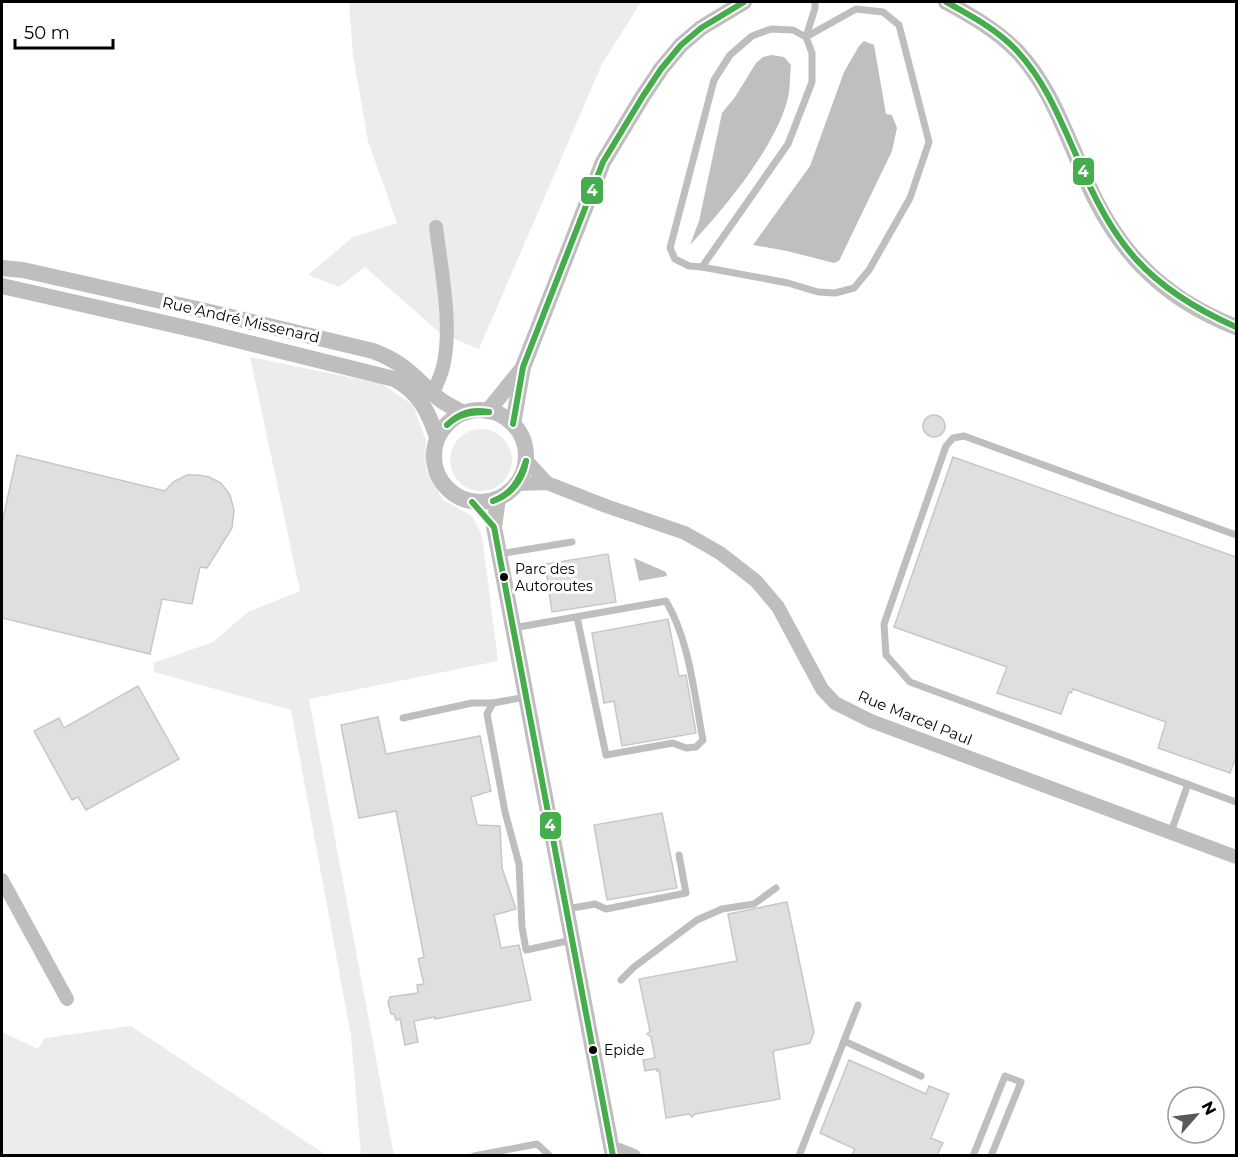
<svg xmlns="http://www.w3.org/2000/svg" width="1238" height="1157" font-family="Montserrat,sans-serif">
<rect width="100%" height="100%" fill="#fff"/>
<g fill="#ececec">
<polygon points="349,2 641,2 602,64 479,349 440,333 365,267 339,287 308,275 353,237 397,223 368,141 353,55"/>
<polygon points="250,357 382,384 413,405 426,441 426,470 443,500 472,516 482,535 498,661 309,699 394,1155 361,1155 351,1036 291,710 154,672 153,663 213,642 248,612 300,591"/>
<circle cx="481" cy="460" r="31"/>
<polygon points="131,1026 326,1155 2,1155 2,1032 38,1049 45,1038"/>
</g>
<g fill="#bfbfbf">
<polygon points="864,41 874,45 886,114 892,115 897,128 892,151 839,261 834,263 787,251 753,245 810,166 844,72 859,46"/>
<path d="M772,55L784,57L791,65C790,74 790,84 789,93C780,142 724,209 690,245L699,221L722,113L735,97L756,63L763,57Z"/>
<polygon points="634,558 666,572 667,576 639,581"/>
</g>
<g fill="#dfdfdf" stroke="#c7c7c7" stroke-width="1.5">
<circle cx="934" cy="426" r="11"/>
<polygon points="17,455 165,491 173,482 187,475 198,475 209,477 221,483 230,495 234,510 232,528 207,568 200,567 192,604 162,599 150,654 2,618 2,523"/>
<polygon points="953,457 1236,557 1236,757 1230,773 1158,748 1166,722 1073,689 1071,693 1069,692 1061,714 997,693 1007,667 894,627"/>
<polygon points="608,554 616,602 552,612 545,564"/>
<polygon points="668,619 679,676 686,675 696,733 622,746 614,701 604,703 592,633"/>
<polygon points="138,686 179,759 86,810 78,797 72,800 34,731 59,718 64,728"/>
<polygon points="378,717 386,754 480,736 491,791 471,797 477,825 500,826 502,868 516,909 494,915 501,948 519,945 531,1000 435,1019 435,1017 414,1021 418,1042 405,1045 400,1019 396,1020 394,1014 391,1014 388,1002 390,997 418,993 417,985 424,984 418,959 424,957 396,811 359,818 341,725"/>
<polygon points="662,813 677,888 607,900 594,825"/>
<polygon points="787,902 814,1032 810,1043 773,1051 780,1099 695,1114 692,1117 689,1114 666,1118 659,1070 657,1071 657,1069 645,1071 643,1060 655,1058 651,1037 647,1034 650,1031 639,979 737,961 728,914"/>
<polygon points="849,1060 926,1094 929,1086 949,1094 931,1138 943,1143 937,1155 852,1155 855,1149 820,1133"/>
</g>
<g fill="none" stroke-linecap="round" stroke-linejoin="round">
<g stroke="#bebebe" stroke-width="7">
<polyline points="806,37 793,30 771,29 752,36 730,55 714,80 670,248 675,259 689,266 702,267 788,144 812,82 812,53 806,37 815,8 815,2"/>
<polyline points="702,267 788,283 818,292 835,293 854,288 869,270 910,198 929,142 899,25 883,12 856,9 806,37"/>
<polyline points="1236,535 964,436 953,438 946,446 884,624 886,655 910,682 1236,802"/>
<polyline points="499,554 572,542"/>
<path d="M513,628L666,601C690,642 694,694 703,740L696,747L686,748L673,743L606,755L577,617"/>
<polyline points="493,703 487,714 505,812 519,864 522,927 526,950 572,940"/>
<polyline points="403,718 472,703 493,703 526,697"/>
<polyline points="1171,832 1188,784"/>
<polyline points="567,909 595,904 606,909 686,893 679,855"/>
<polyline points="621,980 634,967 697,920 722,909 754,904 776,888"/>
<polyline points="844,1041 921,1076"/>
<polyline points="474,1156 537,1144 550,1156"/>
<polyline points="799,1156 858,1005"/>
<polyline points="973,1156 1005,1076 1021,1082 991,1156"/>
</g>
<g stroke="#bebebe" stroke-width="14">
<path d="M433,393C436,385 441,376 443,367C453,327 441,268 436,227"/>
<polyline points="526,460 547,483"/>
<polyline points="518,484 547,483 606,506 685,533 720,553 756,581 778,607 822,689 835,703 871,721 1236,857"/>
<polyline points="2,880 67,999"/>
<polyline points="612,1150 619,1150 634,1156"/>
</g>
<g stroke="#bebebe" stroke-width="16">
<path d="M946,2C972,16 996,30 1017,51C1049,85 1064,129 1082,170C1113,247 1159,297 1236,327"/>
<path d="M2,268L23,270L210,312L373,351C405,363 414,377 438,398C445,404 455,408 463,413"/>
<path d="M2,286L200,331L394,379C419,392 428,411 437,437"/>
<circle cx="480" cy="456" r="46"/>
<polyline points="488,411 521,370"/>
<polyline points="513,424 523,367 603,162 643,96 661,69 681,45 701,28 744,2"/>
<polyline points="498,499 494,527 613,1156"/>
</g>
<g stroke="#fff" stroke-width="10">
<g id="bus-1">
<path d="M946,2C971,16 998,30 1017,51C1045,81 1060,119 1076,155C1113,244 1146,287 1236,327"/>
<polyline points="513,424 523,367 603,162 643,96 661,69 681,45 701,28 744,2"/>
<path d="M447,425C460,412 471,409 489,412"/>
<path d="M447,425C459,413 473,412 489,412"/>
<path d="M493,501C511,494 520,480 526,461"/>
<path d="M493,501C511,495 523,480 526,461"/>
<polyline points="472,502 494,527 613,1156"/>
</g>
</g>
<use href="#bus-1" stroke="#45ad4c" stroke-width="6"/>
</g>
<g fill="#000" stroke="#fff" stroke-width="2">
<circle cx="504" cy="577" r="5"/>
<circle cx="593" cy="1050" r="5"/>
</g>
<g text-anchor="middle" stroke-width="6" stroke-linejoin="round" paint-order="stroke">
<g font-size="14" fill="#000" stroke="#fff" text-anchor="start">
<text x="515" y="574">Parc des<tspan x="515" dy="17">Autoroutes</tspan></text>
<text x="604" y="1055">Epide</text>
</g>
<g font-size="15" fill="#000" stroke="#fff">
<text transform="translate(241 320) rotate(13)" y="5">Rue André Missenard</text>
<text transform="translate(915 718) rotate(22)" y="5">Rue Marcel Paul</text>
</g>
</g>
<g stroke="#fff" stroke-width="2">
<rect x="1072" y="157" width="23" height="29" rx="6" fill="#45ad4c"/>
<rect x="580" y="176" width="24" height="29" rx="6" fill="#45ad4c"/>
<rect x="539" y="811" width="23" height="29" rx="6" fill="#45ad4c"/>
</g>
<g font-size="16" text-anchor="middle" font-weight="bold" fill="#fff">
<text x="1083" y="177">4</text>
<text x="592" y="196">4</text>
<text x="550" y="831">4</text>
</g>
<rect width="1238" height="1157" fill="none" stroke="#000000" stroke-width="6"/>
<g transform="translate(1196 1115) rotate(62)"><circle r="28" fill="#ffffff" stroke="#999999" stroke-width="1.5"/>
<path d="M0-4.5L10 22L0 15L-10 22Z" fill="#595959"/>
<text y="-9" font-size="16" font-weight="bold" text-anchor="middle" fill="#000000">N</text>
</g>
<path d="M15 39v9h98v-9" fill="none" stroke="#000000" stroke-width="3"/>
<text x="24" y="39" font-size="18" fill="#000000" stroke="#ffffff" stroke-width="4.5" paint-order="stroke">50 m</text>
</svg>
